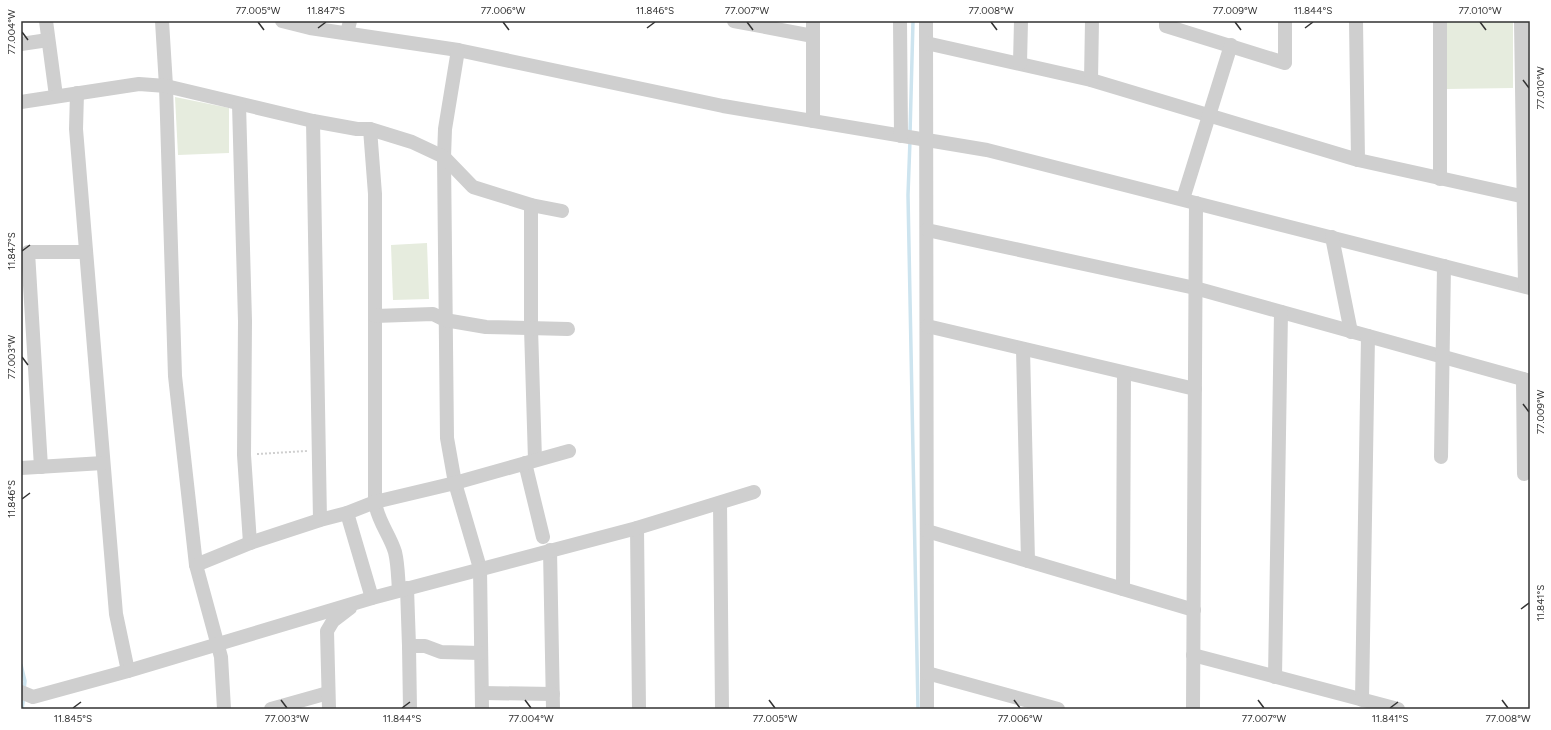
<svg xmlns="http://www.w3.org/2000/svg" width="1551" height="730" font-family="Figtree,sans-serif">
<rect width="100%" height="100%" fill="#fff"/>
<g fill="#e6ecde">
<polygon points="1447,21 1513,21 1513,88 1447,89"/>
<polygon points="175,97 229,108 229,153 178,155"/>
<polygon points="427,243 429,299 393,300 391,245"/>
</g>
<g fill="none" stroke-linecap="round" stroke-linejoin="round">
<g stroke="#cde4ef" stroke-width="3.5">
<polyline points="910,134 913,21"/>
<polyline points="910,140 908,195 918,709"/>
<polyline points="21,665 25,681 24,690"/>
<polyline points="22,709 24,696"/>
</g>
<polyline stroke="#cfcfcf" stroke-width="2" stroke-dasharray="2 2" stroke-linecap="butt" points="257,454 307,451"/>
<g stroke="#cfcfcf" stroke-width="14">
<polyline points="46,21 56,96"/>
<polyline points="162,21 166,86 175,376 196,565 221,657 224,709"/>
<polyline points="282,21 310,28 458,50 723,106 987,150 1530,288"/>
<polyline points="734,21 813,36"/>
<polyline points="813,21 813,121"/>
<polyline points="900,21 901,136"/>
<polyline points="926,21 927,709"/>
<polyline points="1166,21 1166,26 1285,63 1285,21"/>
<polyline points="1356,21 1358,160"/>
<polyline points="1440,21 1440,179"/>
<polyline points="1521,21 1525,286"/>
<polyline points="347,33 350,21"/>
<polyline points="926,43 1091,80 1358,160 1530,198"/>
<polyline points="21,44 48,40"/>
<polyline points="458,50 445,129 444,157 447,438 455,483 480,568 482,709"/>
<polyline points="1020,63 1021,21"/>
<polyline points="1091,80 1092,21"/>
<polyline points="77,93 76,129 116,614 128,671"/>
<polyline points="21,102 139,84 166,86 313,121 357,129 370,129 412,142 444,157 473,187 531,205 562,211"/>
<polyline points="239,104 245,321 244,455 250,543"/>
<polyline points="313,121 320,520"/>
<path d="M370,129L375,194V502C377,520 390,535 395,552C398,564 398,578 399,590"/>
<polyline points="1183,199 1231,45"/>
<polyline points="531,205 531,328 535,460"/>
<polyline points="927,230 1195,288 1530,381"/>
<polyline points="1332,237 1351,332"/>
<polyline points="375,316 433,314 445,320 486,327 568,329"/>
<polyline points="927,326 1195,389"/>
<polyline points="1023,349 1028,561"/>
<polyline points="1523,379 1524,474"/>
<polyline points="1441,457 1444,266"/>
<polyline points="525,463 543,537"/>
<polyline points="41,467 28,252 86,252"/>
<polyline points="21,468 103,463"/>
<polyline points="720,503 722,709"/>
<polyline points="347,513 372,598"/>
<polyline points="637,528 639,709"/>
<polyline points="927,531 1194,610"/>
<polyline points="550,550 553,709"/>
<polyline points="196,565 250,543 320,520 347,513 375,502 455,483 569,451"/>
<polyline points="407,588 409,646 410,709"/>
<polyline points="1123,589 1124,373"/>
<polyline points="409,646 425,646 441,652 481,653"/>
<polyline points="1193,655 1398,709"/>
<polyline points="927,673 1058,709"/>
<polyline points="1275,677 1281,312"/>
<polyline points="21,692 33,697 128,671 372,598 637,528 754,492"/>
<polyline points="482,693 553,694"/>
<polyline points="1362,700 1368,336"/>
<polyline points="271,709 328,693"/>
<polyline points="329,709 327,631 333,621 350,608"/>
<polyline points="1193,709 1196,203"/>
</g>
</g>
<path fill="none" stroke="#323232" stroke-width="1.5" d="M258,22L264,30M503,22L509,30M747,22L753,30M991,22L997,30M1235,22L1241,30M1480,22L1486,30M318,28L326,22M647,28L655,22M1305,28L1313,22M22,32L28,40M1523,80L1529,88M22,251L30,245M22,357L28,365M1523,404L1529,412M22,499L30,493M1521,609L1529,603M281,700L287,708M525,700L531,708M769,700L775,708M1014,700L1020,708M1258,700L1264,708M1502,700L1508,708M73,708L81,702M402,708L410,702M1390,708L1398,702"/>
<rect width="1551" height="730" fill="none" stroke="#ffffff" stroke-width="44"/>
<rect x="22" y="22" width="1507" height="686" fill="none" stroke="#323232" stroke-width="1.5"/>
<g font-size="10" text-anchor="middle" fill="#323232">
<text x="258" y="14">77.005°W</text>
<text x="326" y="14">11.847°S</text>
<text x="503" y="14">77.006°W</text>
<text x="655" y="14">11.846°S</text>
<text x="747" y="14">77.007°W</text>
<text x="991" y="14">77.008°W</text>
<text x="1235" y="14">77.009°W</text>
<text x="1313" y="14">11.844°S</text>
<text x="1480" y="14">77.010°W</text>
<text transform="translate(11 32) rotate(-90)" y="4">77.004°W</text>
<text transform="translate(1540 88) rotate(-90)" y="4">77.010°W</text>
<text transform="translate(11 251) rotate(-90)" y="4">11.847°S</text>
<text transform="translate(11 357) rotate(-90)" y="4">77.003°W</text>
<text transform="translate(1540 412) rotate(-90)" y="4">77.009°W</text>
<text transform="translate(11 499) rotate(-90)" y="4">11.846°S</text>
<text transform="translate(1540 603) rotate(-90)" y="4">11.841°S</text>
<text x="73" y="722">11.845°S</text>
<text x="287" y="722">77.003°W</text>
<text x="402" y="722">11.844°S</text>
<text x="531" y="722">77.004°W</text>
<text x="775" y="722">77.005°W</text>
<text x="1020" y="722">77.006°W</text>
<text x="1264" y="722">77.007°W</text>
<text x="1390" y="722">11.841°S</text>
<text x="1508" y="722">77.008°W</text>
</g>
</svg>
